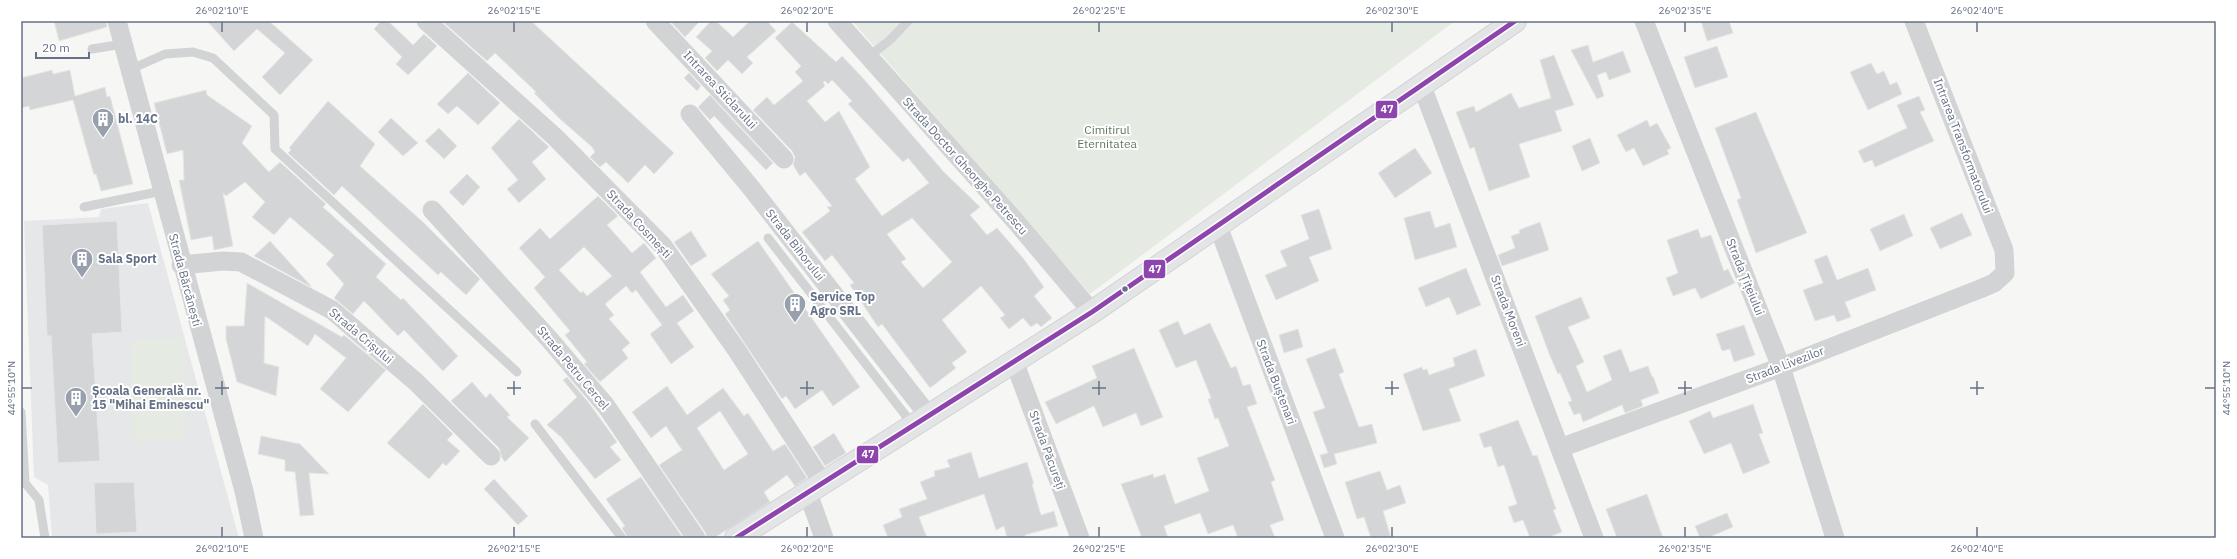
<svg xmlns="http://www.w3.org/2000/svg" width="2237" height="559" font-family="'IBM Plex Sans',sans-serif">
<rect width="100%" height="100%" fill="#f6f7f5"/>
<polygon fill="#e6e7e8" points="148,203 239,538 52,538 48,485 34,477 24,221 99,217 101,209"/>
<g fill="#e5eae3">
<polygon points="852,21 1455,21 1090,294"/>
<polygon points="183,338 187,440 134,442 130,340"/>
</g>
<g fill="#d4d5d6" stroke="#e6e6e5" fill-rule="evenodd">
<polygon points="54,21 106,21 107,27 59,41"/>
<polygon points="207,21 269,21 313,60 280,95 262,77 285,53 257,29 234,51"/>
<polygon points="381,21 388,21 413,45 424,34 437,46 408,75 396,64 402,57 374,29"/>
<polygon points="442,21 531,21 674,153 654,174 645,165 628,183 606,162 600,167 590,157 595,152 592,147 560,119 534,93 536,92 495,53 487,61"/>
<polygon points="670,21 700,21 685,37"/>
<polygon points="711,21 716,21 733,37 750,21 767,21 776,31 747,57 753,63 742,74 728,60 717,71 705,58 712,51 696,37"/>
<polygon points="1701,21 1729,21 1733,33 1707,41"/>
<path d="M792,22L836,62L842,56L862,77L943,171L980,207L970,215L987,235L997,228L1023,258L1044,287L1034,296L1052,318L1041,327L1037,323L1031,327L1023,318L1009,329L1000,318L1005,315L981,286L942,320L967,352L952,363L956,368L930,388L882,324L878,327L850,285L854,283L832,255L825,261L802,232L830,211L827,207L832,206L805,172L800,176L793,165L795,157L792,151L753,110L767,97L774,105L803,81L795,72L801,66L775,38ZM832,80L852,101L848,104L903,162L908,158L929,183L882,216L855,179L870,167L839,111L825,122L807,101L825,86L823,82L825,81L828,84ZM912,218L952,262L923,288L901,262L906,259L887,234Z"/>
<polygon points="1588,45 1593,62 1623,51 1631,72 1609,80 1606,72 1597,75 1604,96 1597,99 1571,50"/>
<polygon points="1717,46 1728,77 1695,88 1684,57"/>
<polygon points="1554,55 1574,105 1555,111 1562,131 1519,144 1530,177 1489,191 1474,147 1470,149 1456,112 1474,106 1476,112 1511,93 1519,108 1551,98 1540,60"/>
<polygon points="1871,63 1877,74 1884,71 1890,85 1897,82 1902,94 1868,110 1850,72"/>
<polygon points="52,70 53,74 70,70 75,96 105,87 107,97 110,96 133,184 101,191 96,174 94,175 73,100 30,110 29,106 21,108 21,78"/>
<polygon points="468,73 500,103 478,125 457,106 448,114 437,104"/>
<polygon points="689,73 701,86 697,91 684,78"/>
<polygon points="206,90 207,95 252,126 242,143 269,172 280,162 326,204 323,207 386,264 376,277 401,300 403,298 458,356 443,371 404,330 398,336 364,301 353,314 334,298 344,284 326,264 334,255 290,217 274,235 252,217 265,202 245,182 226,196 223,193 233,246 214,250 212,236 191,240 179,180 184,180 183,150 167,154 154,103"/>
<polygon points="710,95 773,163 766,170 714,116 710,120 698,107"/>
<polygon points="1919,96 1925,110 1920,112 1934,141 1875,167 1872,160 1864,163 1858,151 1907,128 1897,105"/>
<polygon points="328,101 375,144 360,166 424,223 480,279 466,295 441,272 438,275 342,186 334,195 288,153 291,150 289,148"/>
<polygon points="1756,112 1807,233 1756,253 1737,200 1741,198 1715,128"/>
<polygon points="391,118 418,143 403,156 378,132"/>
<polygon points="519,119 549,147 532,162 546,179 519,203 507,189 518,180 491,148"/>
<polygon points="1647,120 1650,127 1657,123 1671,148 1667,150 1669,154 1643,166 1634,148 1626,152 1617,135"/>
<polygon points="439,128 457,146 444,159 425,141"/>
<polygon points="1590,138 1600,163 1582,171 1572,146"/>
<polygon points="1415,148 1432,173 1395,198 1378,173"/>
<polygon points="467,174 480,187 463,206 449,192"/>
<path d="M598,196L618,216L607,225L632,253L644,243L656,258L640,272L666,307L683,295L694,311L677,323L694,347L671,364L650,334L662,325L636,290L632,293L626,286L605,304L614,315L609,319L630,343L622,350L628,358L600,382L584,364L587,362L565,335L570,331L534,288L545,277L519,248L540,228L550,239ZM584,247L612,276L587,296L583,291L581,293L559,270Z"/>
<polygon points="1319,209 1332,249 1309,257 1319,281 1276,300 1265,275 1287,266 1280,251 1309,239 1301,215"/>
<polygon points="1430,211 1435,228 1450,223 1457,247 1415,260 1404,218"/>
<polygon points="1962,213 1972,235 1940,249 1930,228"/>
<polygon points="1904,214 1913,236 1880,251 1870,229"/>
<polygon points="117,221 122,332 92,334 100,461 58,463 51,336 47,336 42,225"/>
<polygon points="1540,222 1549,250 1502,266 1498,255 1515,248 1511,236 1520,233 1519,230"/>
<polygon points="1698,229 1701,238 1711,235 1724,271 1728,269 1735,283 1701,299 1695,288 1673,296 1666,278 1678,273 1667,240"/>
<polygon points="691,231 707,256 691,266 674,242"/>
<polygon points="270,241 311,286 311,287 254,256"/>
<polygon points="758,241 860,387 833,406 822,390 795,409 786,396 782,399 725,314 730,310 723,300 729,296 711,274"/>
<polygon points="1827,255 1837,280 1868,268 1876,290 1845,302 1851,317 1837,322 1834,315 1815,321 1803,290 1823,283 1814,260"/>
<polygon points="1466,268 1481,305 1457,315 1449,297 1426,307 1418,288"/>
<polygon points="247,283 342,337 344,335 386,370 348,412 320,389 346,358 315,334 308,346 265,316 264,363 279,367 276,396 237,382 226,339 226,326 244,326"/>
<polygon points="1581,297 1590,318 1568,327 1584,362 1576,366 1587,392 1612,380 1603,356 1621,349 1630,372 1648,366 1652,377 1653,376 1659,393 1641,400 1643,406 1625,413 1622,405 1583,422 1580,413 1574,415 1568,402 1572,401 1560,373 1558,374 1550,356 1535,316"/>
<polygon points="1178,321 1184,335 1210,323 1231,368 1236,366 1243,386 1250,384 1257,404 1247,407 1275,480 1271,482 1284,520 1270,525 1275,538 1238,538 1233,525 1208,534 1200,513 1164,526 1168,538 1142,538 1121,484 1153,474 1154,478 1165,474 1175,504 1209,491 1197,458 1229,446 1218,418 1215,419 1208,399 1211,398 1196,360 1176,368 1159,330"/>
<polygon points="1744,325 1755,355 1734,362 1730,349 1722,351 1716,334"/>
<polygon points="1298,329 1303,347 1284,353 1279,335"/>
<polygon points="1134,348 1163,417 1141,426 1136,413 1103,427 1094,406 1056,424 1045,402 1097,378 1092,366"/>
<polygon points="1335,348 1344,372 1339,374 1359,427 1372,424 1377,443 1334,454 1337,464 1324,468 1320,455 1328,453 1313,412 1325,408 1306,359"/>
<polygon points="1476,349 1485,376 1449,389 1461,421 1423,431 1403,374 1422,367 1423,370 1427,369 1429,375 1455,366 1453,358"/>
<polygon points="567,377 589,403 617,442 610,447 621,460 595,479 561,437 547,425 577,397 563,380"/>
<polygon points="472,382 486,398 490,393 510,415 507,417 529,438 505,462 502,458 499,448 451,401"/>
<path d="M667,386L687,415L723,388L744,416L748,413L773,451L785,444L807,478L795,486L787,475L764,492L770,502L714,538H707L705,532L659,465L682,450L666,426L651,438L632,412ZM720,411L748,454L724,470L697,428Z"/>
<polygon points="423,404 453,434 447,440 460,451 446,466 443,463 429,479 387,443"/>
<polygon points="1753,404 1763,433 1759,434 1770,463 1743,474 1731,443 1704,454 1689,421 1710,411 1713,418"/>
<polygon points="1518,420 1533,456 1537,455 1556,509 1553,510 1562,532 1547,538 1530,538 1523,520 1514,523 1508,507 1517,504 1504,465 1498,467 1491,446 1484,448 1479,434"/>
<polygon points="834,433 846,453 825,466 813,447"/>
<polygon points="261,436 300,444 329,474 309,473 314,515 300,516 295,472 285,471 285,460 258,454"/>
<polygon points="971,452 979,478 1027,462 1034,484 1032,484 1041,515 1054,511 1058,526 1025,535 1026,538 1007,538 1004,526 996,530 984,494 919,517 927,538 888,538 883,525 902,517 899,509 927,499 920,482 935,476 934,471 950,467 947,460"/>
<polygon points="1380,471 1387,490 1400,485 1406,503 1383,511 1391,538 1371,538 1364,517 1357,519 1345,482"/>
<polygon points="641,477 683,538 628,538 622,528 625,526 606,499"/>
<polygon points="494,479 528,516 518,525 484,489"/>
<polygon points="134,482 137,532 96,534 94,483"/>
<polygon points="1647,494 1663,538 1617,538 1606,509"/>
<polygon points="1727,513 1733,527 1707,538 1700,538 1695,526"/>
</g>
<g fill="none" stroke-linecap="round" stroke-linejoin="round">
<g stroke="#d3d5d5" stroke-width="24">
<polyline id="secondary" points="736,538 1092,312 1515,21"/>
</g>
<g stroke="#d2d3d4" stroke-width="9">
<polyline points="92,49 123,44"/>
<polyline points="868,57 890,40 908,21"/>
<polyline points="129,70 165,54 193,52 213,58 274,115 275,149 517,372"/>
<polyline points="84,207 162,191"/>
<polyline points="768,238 913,425"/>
<polyline points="21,412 25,483 39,500 45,538"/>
<polyline points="535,424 622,538"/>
</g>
<g stroke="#d2d3d4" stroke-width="19">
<polyline points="117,21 244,491 254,538"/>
<polyline points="426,21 555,137 663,246 736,349 823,483"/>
<polyline points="655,21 784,159"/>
<polyline points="837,21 1017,223 1092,312"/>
<polyline points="1644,21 1781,367 1835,538"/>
<polyline points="1421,84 1594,538"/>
<polyline points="690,114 752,189 928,415"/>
<polyline points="432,210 550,340 606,406 696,538"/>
<polyline points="1218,226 1335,538"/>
<polyline points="181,265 223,261 241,262 332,310 416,382 491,456"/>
<polyline points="1014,361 1080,538"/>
<polyline points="1560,448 1781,367 1980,289 1994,283 2005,273 2004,250 1914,21"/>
<polyline points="808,493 824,538"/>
</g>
<use href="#secondary" stroke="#e3e4e5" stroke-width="22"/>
<g stroke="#fff" stroke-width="8">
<polyline id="bus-1" points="736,538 1092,312 1515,21"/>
</g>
<use href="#bus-1" stroke="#8e44ad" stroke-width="5"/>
</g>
<path fill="none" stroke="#657187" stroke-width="1.5" d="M222,22V32M514,22V32M807,22V32M1099,22V32M1392,22V32M1685,22V32M1977,22V32M222,381V395M514,381V395M807,381V395M1099,381V395M1392,381V395M1685,381V395M1977,381V395M22,388H32M215,388H229M507,388H521M800,388H814M1092,388H1106M1385,388H1399M1678,388H1692M1970,388H1984M2205,388H2215M222,527V537M514,527V537M807,527V537M1099,527V537M1392,527V537M1685,527V537M1977,527V537"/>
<defs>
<g id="building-pin" transform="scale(1.15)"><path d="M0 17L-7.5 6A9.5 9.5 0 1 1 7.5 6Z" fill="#98a0ae" stroke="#fff"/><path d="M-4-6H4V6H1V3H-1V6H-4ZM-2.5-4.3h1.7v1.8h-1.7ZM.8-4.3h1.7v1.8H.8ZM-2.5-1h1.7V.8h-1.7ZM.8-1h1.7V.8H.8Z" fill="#fff"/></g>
</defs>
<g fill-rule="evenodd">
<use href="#building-pin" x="103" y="119"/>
<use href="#building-pin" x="82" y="259"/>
<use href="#building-pin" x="795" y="304"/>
<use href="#building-pin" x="76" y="398"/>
</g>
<circle fill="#657187" stroke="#fff" stroke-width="1.5" cx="1125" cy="289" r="3.5"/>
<g text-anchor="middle" stroke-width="4" stroke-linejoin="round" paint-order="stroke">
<g font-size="12" fill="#657187" stroke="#fff">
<text transform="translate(720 90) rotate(47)" y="4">Intrarea Sticlarului</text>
<text transform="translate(1963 146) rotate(69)" y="4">Intrarea Transformatorului</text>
<text transform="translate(965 166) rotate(48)" y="4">Strada Doctor Gheorghe Petrescu</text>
<text transform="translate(639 224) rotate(47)" y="4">Strada Cosmești</text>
<text transform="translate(795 245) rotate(52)" y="4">Strada Bihorului</text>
<text transform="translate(1745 277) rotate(68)" y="4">Strada Țițeiului</text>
<text transform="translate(185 280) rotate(75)" y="4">Strada Bărcănești</text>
<text transform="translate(1508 311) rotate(69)" y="4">Strada Moreni</text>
<text transform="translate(361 336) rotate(40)" y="4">Strada Crișului</text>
<text transform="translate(1785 365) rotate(-21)" y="4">Strada Livezilor</text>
<text transform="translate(573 368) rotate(50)" y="4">Strada Petru Cercel</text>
<text transform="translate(1276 382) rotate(69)" y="4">Strada Buștenari</text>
<text transform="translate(1047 450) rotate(70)" y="4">Strada Păcureți</text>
</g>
<g font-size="12" font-weight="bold" fill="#657187" stroke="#fff" text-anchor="start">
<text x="118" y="123">bl. 14C</text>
<text x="98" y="263">Sala Sport</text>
<text x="810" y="301">Service Top<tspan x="810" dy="14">Agro SRL</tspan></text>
<text x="92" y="395">Școala Generală nr.<tspan x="92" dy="14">15 "Mihai Eminescu"</tspan></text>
</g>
<g font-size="12" fill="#607960" stroke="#fff">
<text x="1107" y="134">Cimitirul<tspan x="1107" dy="14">Eternitatea</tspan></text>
</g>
</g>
<g stroke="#fff" stroke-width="1.5">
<rect x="1375" y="100" width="23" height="19" rx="4" fill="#8e44ad"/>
<rect x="1143" y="259" width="23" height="20" rx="4" fill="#8e44ad"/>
<rect x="856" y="445" width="23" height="19" rx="4" fill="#8e44ad"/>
</g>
<g font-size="11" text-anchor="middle" font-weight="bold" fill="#fff">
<text x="1387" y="113">47</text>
<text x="1155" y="273">47</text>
<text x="868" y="458">47</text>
</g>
<rect width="2237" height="559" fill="none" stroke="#ffffff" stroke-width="44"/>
<path d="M36 52v6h53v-6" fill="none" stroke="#657187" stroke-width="2"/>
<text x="42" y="52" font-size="12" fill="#657187" stroke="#ffffff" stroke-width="3" paint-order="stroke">20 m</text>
<rect x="22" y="22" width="2193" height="515" fill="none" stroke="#657187" stroke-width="1.5"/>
<g font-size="10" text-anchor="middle" fill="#657187">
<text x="222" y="14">26°02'10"E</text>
<text x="514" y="14">26°02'15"E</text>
<text x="807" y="14">26°02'20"E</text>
<text x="1099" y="14">26°02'25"E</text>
<text x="1392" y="14">26°02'30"E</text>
<text x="1685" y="14">26°02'35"E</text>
<text x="1977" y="14">26°02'40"E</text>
<text transform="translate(11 388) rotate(-90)" y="4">44°55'10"N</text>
<text transform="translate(2226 388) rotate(-90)" y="4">44°55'10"N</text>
<text x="222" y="552">26°02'10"E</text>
<text x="514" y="552">26°02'15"E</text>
<text x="807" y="552">26°02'20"E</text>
<text x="1099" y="552">26°02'25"E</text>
<text x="1392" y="552">26°02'30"E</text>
<text x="1685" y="552">26°02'35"E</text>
<text x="1977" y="552">26°02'40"E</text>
</g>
</svg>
